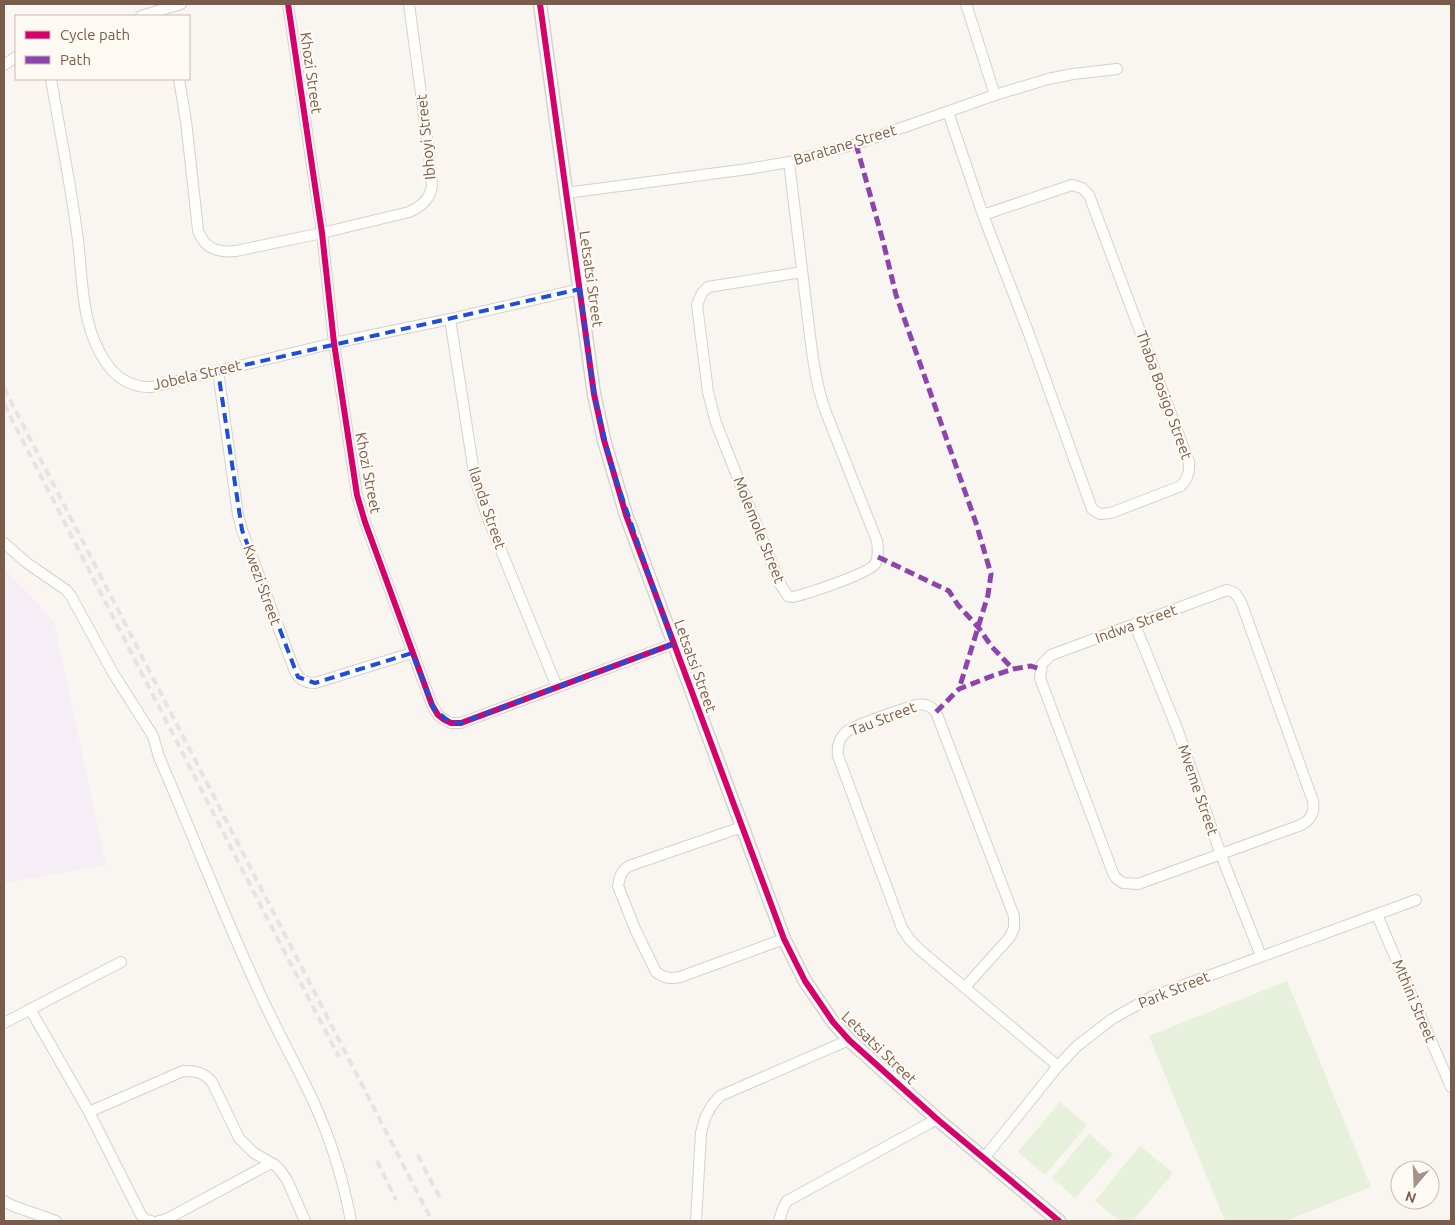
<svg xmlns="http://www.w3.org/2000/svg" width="1455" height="1225" font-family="Ubuntu,sans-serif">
<rect width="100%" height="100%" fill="#f9f5f0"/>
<polygon fill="#f6eef6" points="4,568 54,622 106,865 4,883"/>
<g fill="#e7f0db">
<polygon points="1287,981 1371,1187 1286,1221 1225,1221 1149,1036"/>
<polygon points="1060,1102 1087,1125 1045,1175 1018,1152"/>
<polygon points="1089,1134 1113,1154 1075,1198 1052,1178"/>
<polygon points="1140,1146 1173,1173 1133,1221 1120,1221 1095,1201"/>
</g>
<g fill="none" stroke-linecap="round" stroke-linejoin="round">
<g stroke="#d7d1cb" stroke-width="12">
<g id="minor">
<polyline points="288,4 322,233 334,343 357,495 365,522 432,705 438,715 443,719 451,723 461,723 673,644"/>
<polyline points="966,4 995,95"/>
<polyline points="141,16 181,4"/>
<polyline points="4,65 16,57"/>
<path d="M51,79C60,132 71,186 78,240C83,282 81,328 107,364C117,379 134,388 152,387L334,343L450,319L580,289"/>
<path d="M179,79L186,121L198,230C204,249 218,253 236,251L322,233L409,212C421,207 430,199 432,186L429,153L409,4"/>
<path d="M948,112L983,215L1029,334L1092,509L1100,514L1111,513L1181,486C1188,479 1190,472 1189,462L1089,195L1082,188L1072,185L983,215"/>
<path d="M789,162C795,212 801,262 807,311C811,344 814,378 825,410L877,541C878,549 879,557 875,564C868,574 806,594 793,597L788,596L780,584L716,423L708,392L697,305L702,293L708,287L802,272"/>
<polyline points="566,193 748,169 789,162 856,144 995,95 1048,79 1073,74 1117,69"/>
<polyline points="450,319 475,479 487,516 557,687"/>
<path d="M218,371L238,515L242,530L294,669C298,679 304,683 315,683L412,653"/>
<path d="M4,543L27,563L66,590L71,596L113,673L153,736L159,757C192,833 222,911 257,987C271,1019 288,1050 304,1082C326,1125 342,1173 351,1221"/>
<path d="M1227,590L1235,593L1241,602L1313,801C1315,811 1311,820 1301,825L1138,884L1123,883L1116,878L1113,873L1040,678L1042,664L1051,655Z"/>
<polyline points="1135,625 1178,731 1221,855 1261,956"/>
<path d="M742,827L629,866L623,871L620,877L618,886L635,929L656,972C664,978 670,979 680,977L784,939"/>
<polyline points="1377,915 1451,1087"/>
<path d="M965,987L1010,937L1014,928V916L936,712C931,706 925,703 916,705C901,710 854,724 845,733C839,739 837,748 838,756L902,928L910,940L920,950L1058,1066"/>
<polyline points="30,1009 89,1112 141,1215 146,1220 151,1221"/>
<polyline points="4,1023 121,962"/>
<path d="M89,1112L183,1071C196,1071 203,1072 212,1082L239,1138L254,1153L275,1165L280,1170L287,1180L305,1221"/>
<polyline points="984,1158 1058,1066 1077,1046 1112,1019 1151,997 1416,900"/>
<polyline points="4,1201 13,1206 56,1221"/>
<polyline points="159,1221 165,1220 271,1163"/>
<polyline points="696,1221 701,1133 705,1118 712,1105 720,1096 849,1040"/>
<polyline points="779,1221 783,1208 787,1201 937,1119"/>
</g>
</g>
<g stroke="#d7d1cb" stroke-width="15">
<polyline id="tertiary" points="540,4 594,394 604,440 626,515 784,939 805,981 833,1022 849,1040 937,1119 1059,1221"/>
</g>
<use href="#minor" stroke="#fefefd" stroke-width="10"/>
<use href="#tertiary" stroke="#fefefd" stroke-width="12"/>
<g stroke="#e6e3e7" stroke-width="4" stroke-dasharray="8 5" stroke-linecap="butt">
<polyline points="4,388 432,1221"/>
<polyline points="4,404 267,918 339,1057"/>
<polyline points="418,1155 425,1170 442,1201"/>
<polyline points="377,1161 396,1200"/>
</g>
<g stroke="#8e44ad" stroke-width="5" stroke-dasharray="10 5" stroke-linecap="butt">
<polyline points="856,144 883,241 896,295 976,523 991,574 988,595 959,689"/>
<polyline points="878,557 949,591 958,605 978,627 992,647 1013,669"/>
<polyline points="936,712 959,689 992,676 1013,669 1031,666 1040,669"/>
</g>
<g stroke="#fffaf3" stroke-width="9">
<g id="cycleway">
<polyline points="288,4 322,233 334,343 357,495 365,522 432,705 438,715 443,719 451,723 461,723 673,644"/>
<polyline points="540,4 594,394 604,440 626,515 784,939 805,981 833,1022 849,1040 937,1119 1059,1221"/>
</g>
</g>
<use href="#cycleway" stroke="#d6006c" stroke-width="6"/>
</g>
<path fill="none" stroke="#1d4ed8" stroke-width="4" stroke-dasharray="10 6" stroke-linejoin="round" d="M580,289L594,394L611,465L673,644L461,723H451L434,709L412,653L315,683L298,677L242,530L218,371Z"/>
<g text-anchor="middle" stroke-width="4.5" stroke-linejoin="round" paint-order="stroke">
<g font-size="15" fill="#7a5c4d" stroke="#fffaf3">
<text transform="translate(311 73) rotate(82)" y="5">Khozi Street</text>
<text transform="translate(426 137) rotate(-96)" y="5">Ibhoyi Street</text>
<text transform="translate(845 145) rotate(-17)" y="5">Baratane Street</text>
<text transform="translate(591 279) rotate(82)" y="5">Letsatsi Street</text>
<text transform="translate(197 375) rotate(-13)" y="5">Jobela Street</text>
<text transform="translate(1164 395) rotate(70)" y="5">Thaba Bosigo Street</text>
<text transform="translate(368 473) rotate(79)" y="5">Khozi Street</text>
<text transform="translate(487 508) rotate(71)" y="5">Ilanda Street</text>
<text transform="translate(759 530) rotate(68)" y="5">Molemole Street</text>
<text transform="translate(262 585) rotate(70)" y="5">Kwezi Street</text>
<text transform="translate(1136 624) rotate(-20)" y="5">Indwa Street</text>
<text transform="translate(695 666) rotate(70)" y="5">Letsatsi Street</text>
<text transform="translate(883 719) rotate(-21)" y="5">Tau Street</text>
<text transform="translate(1198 790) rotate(71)" y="5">Mveme Street</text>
<text transform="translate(1174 990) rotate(-22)" y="5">Park Street</text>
<text transform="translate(1414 1001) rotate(67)" y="5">Mthini Street</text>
<text transform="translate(879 1048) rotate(44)" y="5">Letsatsi Street</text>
</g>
</g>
<rect width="1455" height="1225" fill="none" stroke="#7a5c4d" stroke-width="10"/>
<rect x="15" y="15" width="175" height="65" fill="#fffaf3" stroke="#cabbb1"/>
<rect x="25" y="31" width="25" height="8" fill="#d6006c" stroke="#cabbb1"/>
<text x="60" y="40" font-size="15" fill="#7a5c4d">Cycle path</text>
<rect x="25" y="56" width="25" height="8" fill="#8e44ad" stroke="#cabbb1"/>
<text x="60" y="65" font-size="15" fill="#7a5c4d">Path</text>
<g transform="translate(1415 1185) rotate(199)"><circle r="24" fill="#fffaf3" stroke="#cabbb1"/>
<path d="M0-4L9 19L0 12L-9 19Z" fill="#a69286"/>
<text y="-8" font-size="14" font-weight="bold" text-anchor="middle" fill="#7a5c4d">N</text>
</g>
</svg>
